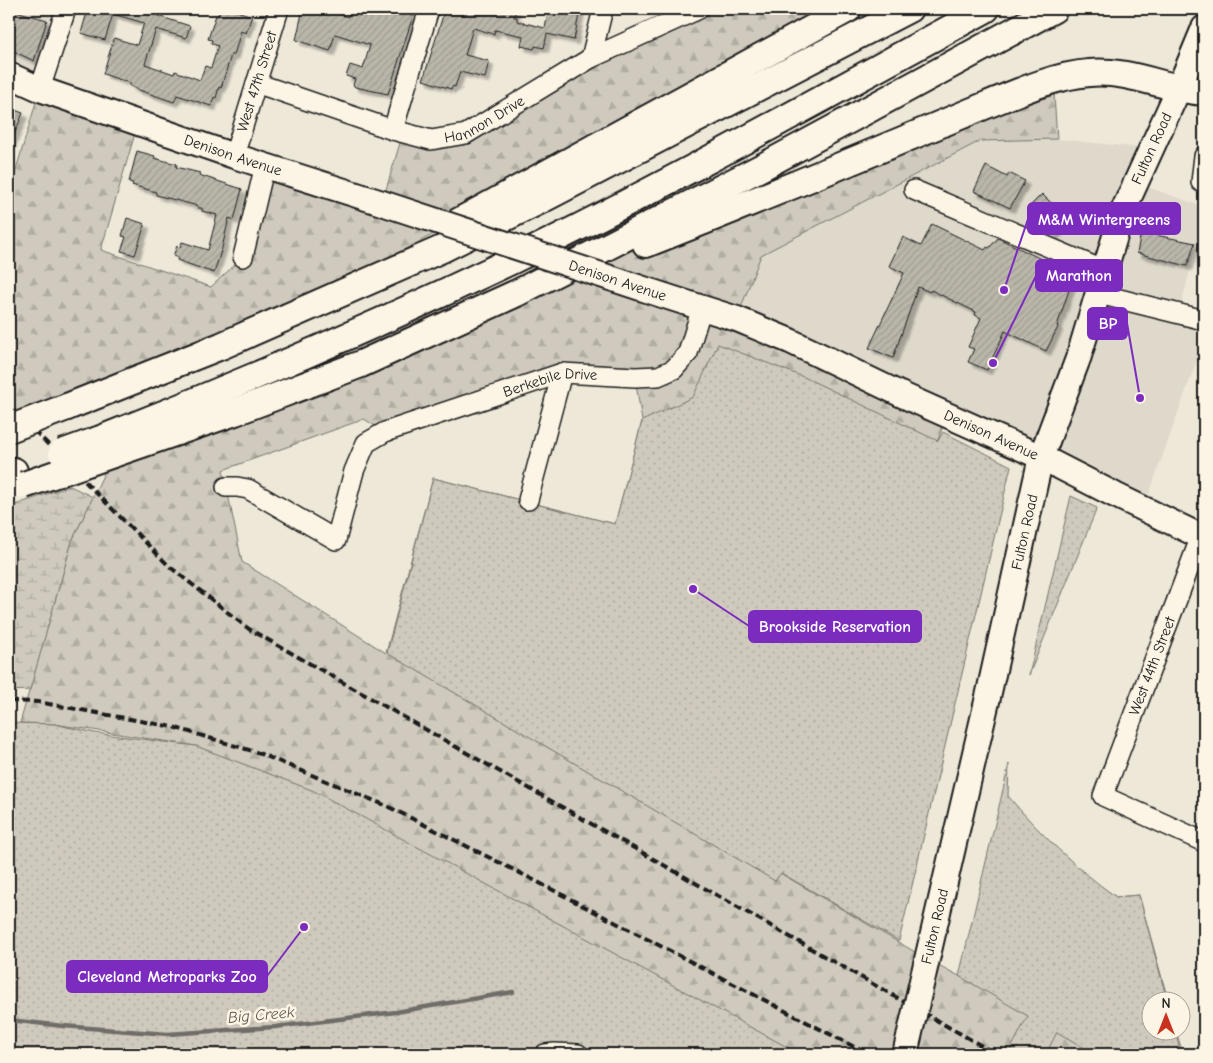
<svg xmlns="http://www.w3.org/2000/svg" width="1213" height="1063" font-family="'Comic Neue',sans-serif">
<defs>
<pattern id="forest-firs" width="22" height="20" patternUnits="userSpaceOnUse" patternTransform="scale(1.25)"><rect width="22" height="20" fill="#cfcabd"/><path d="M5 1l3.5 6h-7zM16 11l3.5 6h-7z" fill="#b1ada2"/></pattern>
<pattern id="wetland-marsh" width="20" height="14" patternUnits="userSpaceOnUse" patternTransform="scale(1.25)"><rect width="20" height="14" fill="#cfcabd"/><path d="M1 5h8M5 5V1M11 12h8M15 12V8" fill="none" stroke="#b1ada2"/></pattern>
<pattern id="park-dots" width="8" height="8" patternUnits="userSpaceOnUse" patternTransform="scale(1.25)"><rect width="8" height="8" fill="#cfcabd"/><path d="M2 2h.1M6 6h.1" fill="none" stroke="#b1ada2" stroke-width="1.8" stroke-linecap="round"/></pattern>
<pattern id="building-hatch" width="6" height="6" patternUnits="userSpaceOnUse" patternTransform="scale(1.25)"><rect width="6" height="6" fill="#bab6aa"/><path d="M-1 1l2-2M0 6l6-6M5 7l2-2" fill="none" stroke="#9f9c92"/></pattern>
<filter id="shadow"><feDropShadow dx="4.5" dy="4.5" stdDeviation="1" flood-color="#0004"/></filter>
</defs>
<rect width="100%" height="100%" fill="#eee8d9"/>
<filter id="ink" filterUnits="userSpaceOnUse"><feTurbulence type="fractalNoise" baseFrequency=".02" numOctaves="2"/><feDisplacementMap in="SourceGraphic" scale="10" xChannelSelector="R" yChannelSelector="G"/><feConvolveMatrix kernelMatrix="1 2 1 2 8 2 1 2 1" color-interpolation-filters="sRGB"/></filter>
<g filter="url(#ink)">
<g fill="#ded9cb">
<polygon points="9,9 47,9 64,15 40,89 9,75"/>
<polygon points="1057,139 1151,149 1136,183 1204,207 1204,214 1179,314 1204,320 1204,340 1144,508 737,319 760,255 980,141"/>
</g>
<g fill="url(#forest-firs)" stroke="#76736c" fill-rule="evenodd">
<polygon points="699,9 840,9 552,171 304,303 9,420 9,193 40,89 138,123 101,250 211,287 243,257 265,165 382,203 403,133 450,138"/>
<path d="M1053,80L1057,139L980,141L761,255L737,318L947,415L780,873L927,959L1031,1014L1094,881L1116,897L1139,895L1168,1000H1150V1030L1176,1031L1183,1054H794L196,746L54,724L20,723L72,541L113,454L583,270ZM562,373L635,378L642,421L615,524L433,478L386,653L242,562L223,470L364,419L385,432Z"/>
</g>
<polygon fill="url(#wetland-marsh)" stroke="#76736c" points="70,486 93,497 72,541 30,690 9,691 9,507"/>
<g fill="url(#park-dots)" stroke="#76736c">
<polygon points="718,344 806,378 938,441 943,432 1011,466 899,941 781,873 775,881 387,653 433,478 615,524 642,421 693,397"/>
<polygon points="1071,496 1097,508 1029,675"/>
<polygon points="9,723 54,724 95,733 196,746 314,791 800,1054 9,1054"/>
<path d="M1009,764L1008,796C1039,833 1076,868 1116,897L1139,895L1167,1000H1150V1030L1175,1031L1181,1054H1095L1057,1032L1046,1054H1008L1028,1016L959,976Z"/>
</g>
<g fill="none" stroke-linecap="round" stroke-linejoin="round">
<polyline stroke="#6f6c67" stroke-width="4.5" points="9,1020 63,1026 168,1034 275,1027 396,1012 513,992"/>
</g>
<g fill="url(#building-hatch)" stroke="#1c1c1c" filter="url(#shadow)">
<polygon points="88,9 153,9 152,11 159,13 158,16 190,26 186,38 156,29 145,64 174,74 175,71 200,80 205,66 211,68 218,46 211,43 212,40 208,39 216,15 218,16 220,9 231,9 252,16 246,33 241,31 234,55 231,55 221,88 219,87 216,98 214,97 211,106 177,95 174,102 136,89 130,86 130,83 103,74 114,38 137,45 144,23 113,14 105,40 81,33"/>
<polygon points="303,9 322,9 348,17 350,9 370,9 388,14 390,9 402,9 414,13 388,94 355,87 353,85 355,79 346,76 350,65 363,69 370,45 335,34 330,51 296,40"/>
<polygon points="445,9 516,9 514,17 517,17 517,21 545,28 549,9 580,9 574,40 547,34 544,48 535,46 534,49 521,46 523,36 495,30 494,34 473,28 465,55 489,61 485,78 460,72 455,87 453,86 451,89 423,80"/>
<polygon points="16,11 47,20 34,61 9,49 9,34"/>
<polygon points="9,108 23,113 9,147"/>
<polygon points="137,151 155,156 154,158 177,164 176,167 200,173 199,175 242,189 234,220 229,218 222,248 214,273 177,260 178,258 173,256 177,246 180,247 182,242 208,250 217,215 202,211 202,208 198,208 198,206 156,195 156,192 132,185 133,183 129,182"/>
<polygon points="986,166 1007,177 1009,173 1025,181 1010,208 974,191"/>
<polygon points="1042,194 1068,220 1054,235 1027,209"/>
<polygon points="127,218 145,224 135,255 121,251 126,237 122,236"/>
<polygon points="932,224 985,250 987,247 989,248 998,238 1074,275 1057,326 1058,327 1046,351 1005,331 987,370 968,362 974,349 968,347 981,318 975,315 976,312 931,290 930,292 918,287 893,358 869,348 904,273 889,266 903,237 921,246"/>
<polygon points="1141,232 1195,243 1187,266 1137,253"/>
</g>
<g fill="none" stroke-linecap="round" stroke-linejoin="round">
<g stroke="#1c1c1c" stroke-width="22">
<g id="minor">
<polyline points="591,58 603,9"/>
<path id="s1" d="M256,83L393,130L431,140L466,134L591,58L699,9"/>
<polyline points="40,89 66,9"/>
<polyline points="393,130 429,9"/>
<path id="s2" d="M234,156L279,9"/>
<polyline points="1201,182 1204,156"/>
<polyline points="914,190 1105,271"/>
<polyline points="243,257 265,165"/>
<polyline points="1099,294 1204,320"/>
<path id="s3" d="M226,487H237L248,489L336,540L354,471L366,443L385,432L562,373L635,377L658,376L674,369L688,353L702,307"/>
<polyline points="528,500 562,373"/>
<polyline points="1201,536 1103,796 1204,842"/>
<polyline points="545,1054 555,1053 578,1054"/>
</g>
</g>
<g stroke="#1c1c1c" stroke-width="28">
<g id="major">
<path id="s4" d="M9,75L40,89L234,156L382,203"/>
<path id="s5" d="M665,296L737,319L790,341L900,394L1041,457L1115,495L1204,538"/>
<path id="s6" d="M988,697L1041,457L1079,356L1122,213L1179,88L1204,28"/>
</g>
</g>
<g stroke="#1c1c1c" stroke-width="30">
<g id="highway">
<polyline points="456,223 848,9"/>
<path d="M646,244C735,209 824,173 912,136C938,125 963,115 989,104C1021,91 1054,76 1089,73C1129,69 1165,89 1204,92"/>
<polyline points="67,407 221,346 442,249 539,201 909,9"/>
<path d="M98,440C239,385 377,325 513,260C673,182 829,94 986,9"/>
<polyline points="113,454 235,412 361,364 517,293 764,166 1054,9"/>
<polyline points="9,473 14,471"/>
</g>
</g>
<use href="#minor" stroke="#fcf5e5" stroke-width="19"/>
<use href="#major" stroke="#fcf5e5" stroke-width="24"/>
<use href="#highway" stroke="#fcf5e5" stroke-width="26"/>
<g stroke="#1c1c1c" stroke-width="4" stroke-dasharray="8 4" stroke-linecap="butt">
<polyline points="9,405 170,567 249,629 996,1054"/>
<polyline points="9,701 38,702 173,727 256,752 387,806 528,877 868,1054"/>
</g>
<g stroke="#1c1c1c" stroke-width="28" stroke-linecap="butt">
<g id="major-bridge">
<path id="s7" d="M382,203L665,296"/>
<path id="s8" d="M905,1054L988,697"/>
</g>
</g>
<g stroke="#1c1c1c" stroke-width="30" stroke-linecap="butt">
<g id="highway-bridge">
<polyline points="9,429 67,407"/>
<polyline points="62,453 98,440"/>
<polyline points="24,485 113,454"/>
</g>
</g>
<use href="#major-bridge" stroke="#fcf5e5" stroke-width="24"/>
<use href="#highway-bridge" stroke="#fcf5e5" stroke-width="26"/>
</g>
</g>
<g text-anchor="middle" stroke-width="5" stroke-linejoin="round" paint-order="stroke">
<g font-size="15" fill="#1c1c1c" stroke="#fcf5e5">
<text dy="5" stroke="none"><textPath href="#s2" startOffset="78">West 47th Street</textPath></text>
<text dy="5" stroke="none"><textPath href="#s1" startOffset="242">Hannon Drive</textPath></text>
<text dy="5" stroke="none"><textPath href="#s6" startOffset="574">Fulton Road</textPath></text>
<text dy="5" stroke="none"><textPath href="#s4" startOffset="238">Denison Avenue</textPath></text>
<text dy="5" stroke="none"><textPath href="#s7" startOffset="248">Denison Avenue</textPath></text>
<text dy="5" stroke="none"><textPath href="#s3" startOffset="421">Berkebile Drive</textPath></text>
<text dy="5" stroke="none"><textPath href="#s5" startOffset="355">Denison Avenue</textPath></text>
<text dy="5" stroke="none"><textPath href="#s6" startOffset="169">Fulton Road</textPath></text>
<text transform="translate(1152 666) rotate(-69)" y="5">West 44th Street</text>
<text dy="5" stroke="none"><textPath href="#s8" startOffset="131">Fulton Road</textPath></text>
</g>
<g font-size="16" font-style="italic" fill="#5b5854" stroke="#fcf5e5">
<text transform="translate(261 1014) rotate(-5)" y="6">Big Creek</text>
</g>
</g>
<path fill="none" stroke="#7b2cbf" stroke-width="2" d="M1004 290L1028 219M993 363L1036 276M1140 398L1127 323M693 589L749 626M304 927L267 976"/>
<g fill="#7b2cbf" stroke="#fcf5e5" stroke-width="2">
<circle cx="1004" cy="290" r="5"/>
<circle cx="993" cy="363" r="5"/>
<circle cx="1140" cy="398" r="5"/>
<circle cx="693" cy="589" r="5"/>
<circle cx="304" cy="927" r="5"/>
</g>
<g fill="#7b2cbf" stroke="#7b2cbf" stroke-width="2">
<rect x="1028" y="203" width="152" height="31" rx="5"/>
<rect x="1036" y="260" width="86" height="31" rx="5"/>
<rect x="1088" y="308" width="39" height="31" rx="5"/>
<rect x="749" y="611" width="172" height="31" rx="5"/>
<rect x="67" y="961" width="200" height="31" rx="5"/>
</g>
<g font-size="16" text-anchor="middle" font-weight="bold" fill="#fff">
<text x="1104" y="225">M&amp;M Wintergreens</text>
<text x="1079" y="281">Marathon</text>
<text x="1108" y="329">BP</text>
<text x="835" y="632">Brookside Reservation</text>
<text x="167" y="982">Cleveland Metroparks Zoo</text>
</g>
<rect width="1213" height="1063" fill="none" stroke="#fcf5e5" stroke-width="30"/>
<rect x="15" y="15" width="1183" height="1033" fill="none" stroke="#1c1c1c" stroke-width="2" filter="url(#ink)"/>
<g transform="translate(1166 1016)"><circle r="24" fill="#fcf5e5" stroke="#a29e95"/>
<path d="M0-4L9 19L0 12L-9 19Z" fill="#c8321e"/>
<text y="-8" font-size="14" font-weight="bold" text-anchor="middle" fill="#1c1c1c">N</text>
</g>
</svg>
